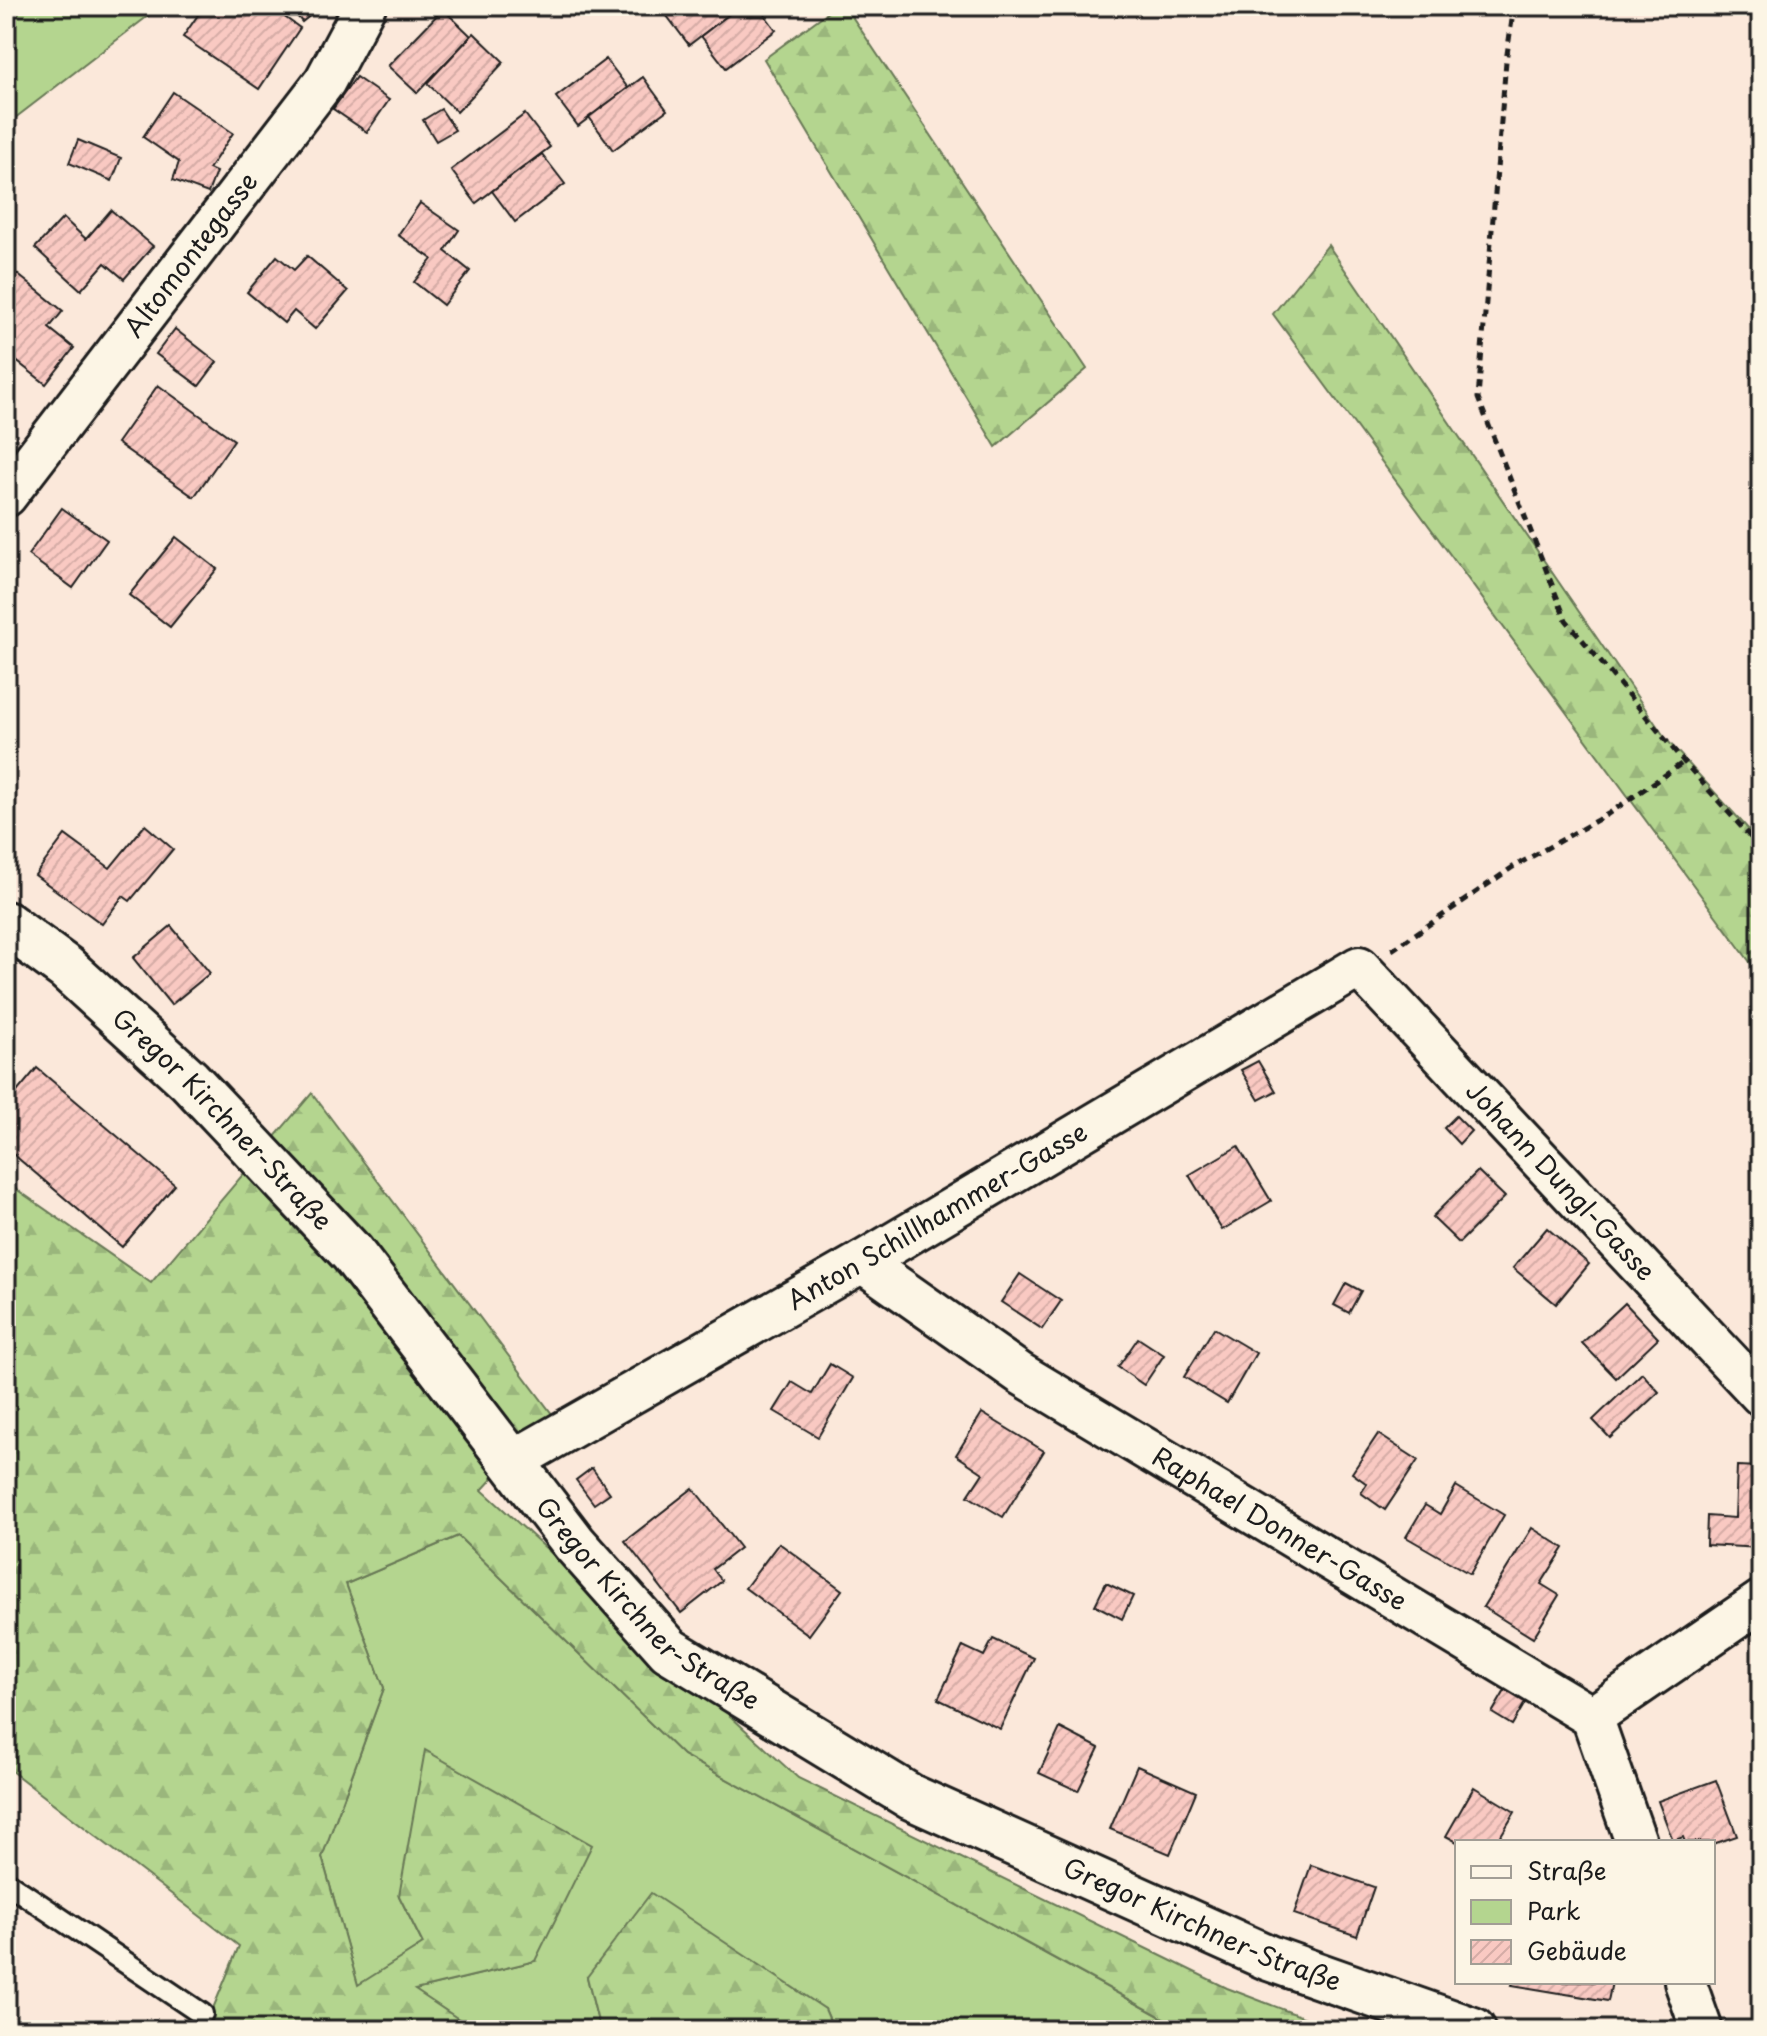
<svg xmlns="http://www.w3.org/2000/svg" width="1767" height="2036" font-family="'Playpen Sans',sans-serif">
<defs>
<pattern id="forest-firs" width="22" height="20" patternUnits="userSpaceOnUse" patternTransform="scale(2)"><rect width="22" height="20" fill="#b4d58f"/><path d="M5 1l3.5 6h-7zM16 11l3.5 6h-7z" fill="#9ab67b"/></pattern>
<pattern id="building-hatch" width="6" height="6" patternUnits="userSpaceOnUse" patternTransform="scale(2)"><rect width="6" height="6" fill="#f9c9c2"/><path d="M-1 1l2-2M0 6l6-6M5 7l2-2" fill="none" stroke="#d5aca6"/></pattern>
</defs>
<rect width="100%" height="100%" fill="#fbe8da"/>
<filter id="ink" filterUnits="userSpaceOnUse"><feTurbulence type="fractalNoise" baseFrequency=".0125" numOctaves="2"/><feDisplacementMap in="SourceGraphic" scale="16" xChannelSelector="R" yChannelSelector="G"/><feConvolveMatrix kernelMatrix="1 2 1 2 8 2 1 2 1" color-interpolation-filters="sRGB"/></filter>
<g filter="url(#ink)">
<g fill="#b4d58f" stroke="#687856" stroke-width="2">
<polygon points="6,6 161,6 6,125"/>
<polygon points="458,1536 683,1755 1185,2030 834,2030 825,2009 587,1977 600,2030 475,2030 414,1990 535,1961 399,1896 423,1944 358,1986 322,1857 384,1688 346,1584"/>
</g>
<g fill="url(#forest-firs)" stroke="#687856" stroke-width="2">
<polygon points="836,6 845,6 1087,369 996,447 764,59"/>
<polygon points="1328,245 1666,739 1761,843 1761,977 1273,314"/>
<polygon points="312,1093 552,1414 482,1490 798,1778 1227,1988 1337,2030 1185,2030 683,1755 458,1536 346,1584 384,1688 322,1857 358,1985 423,1944 399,1896 425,1750 592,1845 535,1961 415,1990 475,2030 204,2030 239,1946 6,1767 6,1182 151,1283"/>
<polygon points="651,1893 825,2009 834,2030 600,2030 587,1977"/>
</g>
<g fill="url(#building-hatch)" stroke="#1c1c1c" stroke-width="2">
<polygon points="204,6 269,6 300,28 259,89 183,37"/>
<polygon points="289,6 322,6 302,22"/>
<polygon points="672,6 740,6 689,45 664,12"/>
<polygon points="740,6 758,6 776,30 726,68 701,36"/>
<polygon points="443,9 471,36 417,93 388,66"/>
<polygon points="474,33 504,62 457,112 427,83"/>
<polygon points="606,59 628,88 578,126 556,97"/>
<polygon points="356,77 389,100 367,132 333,109"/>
<polygon points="643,77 667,110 613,150 589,117"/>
<polygon points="173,92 233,133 209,169 216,172 208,193 173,180 179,162 143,137"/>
<polygon points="441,109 455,130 436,141 423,120"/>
<polygon points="525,114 550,147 476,203 451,170"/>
<polygon points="78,140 121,158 112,181 69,163"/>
<polygon points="542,154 565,184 515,222 492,191"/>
<polygon points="420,203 459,230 445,251 470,271 443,305 414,282 432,259 398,235"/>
<polygon points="111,210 153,246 124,279 105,263 81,290 35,248 63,218 86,239"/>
<polygon points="277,256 294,270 307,256 348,291 315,329 294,311 284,323 247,292"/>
<polygon points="6,265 63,311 49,328 74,348 46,384 6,353"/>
<polygon points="175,329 217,362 199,386 156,354"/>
<polygon points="158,385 234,440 194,497 117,443"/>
<polygon points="62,508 107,540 73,588 28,555"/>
<polygon points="176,537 217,569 170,627 129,595"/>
<polygon points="145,825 173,849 130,901 123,896 102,924 35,875 65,835 110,868"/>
<polygon points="171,926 210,973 171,1005 133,958"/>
<polygon points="1258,1061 1276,1091 1259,1100 1241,1070"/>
<polygon points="37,1068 175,1185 122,1247 6,1148 6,1105"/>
<polygon points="1456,1116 1471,1131 1459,1144 1444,1128"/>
<polygon points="1238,1146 1271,1201 1222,1230 1189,1175"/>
<polygon points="1478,1171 1505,1197 1459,1243 1432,1217"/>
<polygon points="1547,1228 1589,1264 1556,1304 1513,1268"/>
<polygon points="1020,1274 1061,1301 1042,1329 1001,1302"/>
<polygon points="1346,1283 1361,1291 1349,1313 1334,1305"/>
<polygon points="1625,1303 1658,1338 1616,1378 1582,1343"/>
<polygon points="1214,1328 1256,1353 1227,1403 1184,1377"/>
<polygon points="1138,1338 1164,1355 1144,1385 1118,1367"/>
<polygon points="830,1364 853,1378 818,1437 774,1411 792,1382 812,1394"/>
<polygon points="1642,1373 1659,1392 1610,1438 1593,1420"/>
<polygon points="982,1413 1044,1451 1003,1517 968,1496 983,1473 956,1455"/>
<polygon points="1378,1434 1418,1460 1385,1510 1361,1493 1367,1484 1352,1473"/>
<polygon points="1737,1466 1761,1467 1761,1548 1706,1545 1707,1516 1735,1518"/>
<polygon points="592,1468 610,1493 594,1504 576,1480"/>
<polygon points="1456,1486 1504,1515 1470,1574 1406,1537 1425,1505 1440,1514"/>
<polygon points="693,1488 740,1548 713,1569 722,1581 681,1613 625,1541"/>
<polygon points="1532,1528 1564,1548 1541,1584 1559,1595 1533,1638 1483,1607"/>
<polygon points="779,1543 842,1590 809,1635 745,1588"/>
<polygon points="1106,1583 1133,1596 1122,1619 1095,1605"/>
<polygon points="993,1639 1034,1658 1000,1729 938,1699 963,1646 984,1656"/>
<polygon points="1509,1684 1529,1696 1512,1725 1492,1713"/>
<polygon points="1060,1728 1099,1748 1078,1791 1039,1773"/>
<polygon points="1137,1766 1196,1792 1170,1854 1110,1829"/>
<polygon points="1716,1780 1737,1836 1713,1844 1713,1842 1685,1842 1683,1837 1673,1841 1658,1801"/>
<polygon points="1474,1787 1515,1812 1497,1842 1457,1842 1446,1836"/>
<polygon points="1311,1865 1374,1887 1357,1936 1294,1914"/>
<polygon points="1513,1982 1612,1982 1608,2001 1512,1985"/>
</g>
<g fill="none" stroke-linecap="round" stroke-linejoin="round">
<g stroke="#1c1c1c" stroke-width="26">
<polyline id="service" points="6,1882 202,2014"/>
</g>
<g stroke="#1c1c1c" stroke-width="46">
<g id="minor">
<path id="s1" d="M6,496L325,81L365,6"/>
<path id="s2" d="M862,1262L1021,1374L1592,1717L1636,1842"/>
<path id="s3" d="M511,1462L862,1262L1359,967L1761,1395"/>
<polyline points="1592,1717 1761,1601"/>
<polyline points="1685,1982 1702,2030"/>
</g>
</g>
<g stroke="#1c1c1c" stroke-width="50">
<g id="tertiary">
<path id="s4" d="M6,924L66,968L189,1080L352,1253L574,1543L669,1650L911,1797L1269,1958L1473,2030"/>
</g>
</g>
<g stroke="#1c1c1c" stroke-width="5" stroke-dasharray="8 6" stroke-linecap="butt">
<polyline points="1514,6 1506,61 1478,398 1566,620 1684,762 1761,849"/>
<polyline points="1392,950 1513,867 1608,814 1684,762"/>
</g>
<use href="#service" stroke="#fcf5e5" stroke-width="20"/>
<use href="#minor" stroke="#fcf5e5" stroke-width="40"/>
<use href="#tertiary" stroke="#fcf5e5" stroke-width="44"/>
</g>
</g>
<g text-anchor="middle" stroke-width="8" stroke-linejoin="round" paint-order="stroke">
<g font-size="26" fill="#1c1c1c" stroke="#fcf5e5">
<text dy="9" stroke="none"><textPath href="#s1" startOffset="304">Altomontegasse</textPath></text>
<text dy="9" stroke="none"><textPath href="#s4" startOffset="292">Gregor Kirchner-Straße</textPath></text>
<text dy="9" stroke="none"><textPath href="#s3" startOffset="1276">Johann Dungl-Gasse</textPath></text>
<text dy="9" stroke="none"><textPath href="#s3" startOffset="492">Anton Schillhammer-Gasse</textPath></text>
<text dy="9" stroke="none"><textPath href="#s2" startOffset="496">Raphael Donner-Gasse</textPath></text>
<text dy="9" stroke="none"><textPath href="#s4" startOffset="940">Gregor Kirchner-Straße</textPath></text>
<text dy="9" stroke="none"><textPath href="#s4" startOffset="1588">Gregor Kirchner-Straße</textPath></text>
</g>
</g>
<rect width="1767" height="2036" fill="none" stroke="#fcf5e5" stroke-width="32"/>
<rect x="16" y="16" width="1735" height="2004" fill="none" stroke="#1c1c1c" stroke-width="3" filter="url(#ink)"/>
<rect x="1455" y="1840" width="260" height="144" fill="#fcf5e5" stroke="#a29e95" stroke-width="2"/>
<rect x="1471" y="1866" width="40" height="12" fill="#fcf5e5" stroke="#a29e95" stroke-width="2"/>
<text x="1527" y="1880" font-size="24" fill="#1c1c1c">Straße</text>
<rect x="1471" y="1900" width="40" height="24" fill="#b4d58f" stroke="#a29e95" stroke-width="2"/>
<text x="1527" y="1920" font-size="24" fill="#1c1c1c">Park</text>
<rect x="1471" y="1940" width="40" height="24" fill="url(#building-hatch)" stroke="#a29e95" stroke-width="2"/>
<text x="1527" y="1960" font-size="24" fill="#1c1c1c">Gebäude</text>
</svg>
